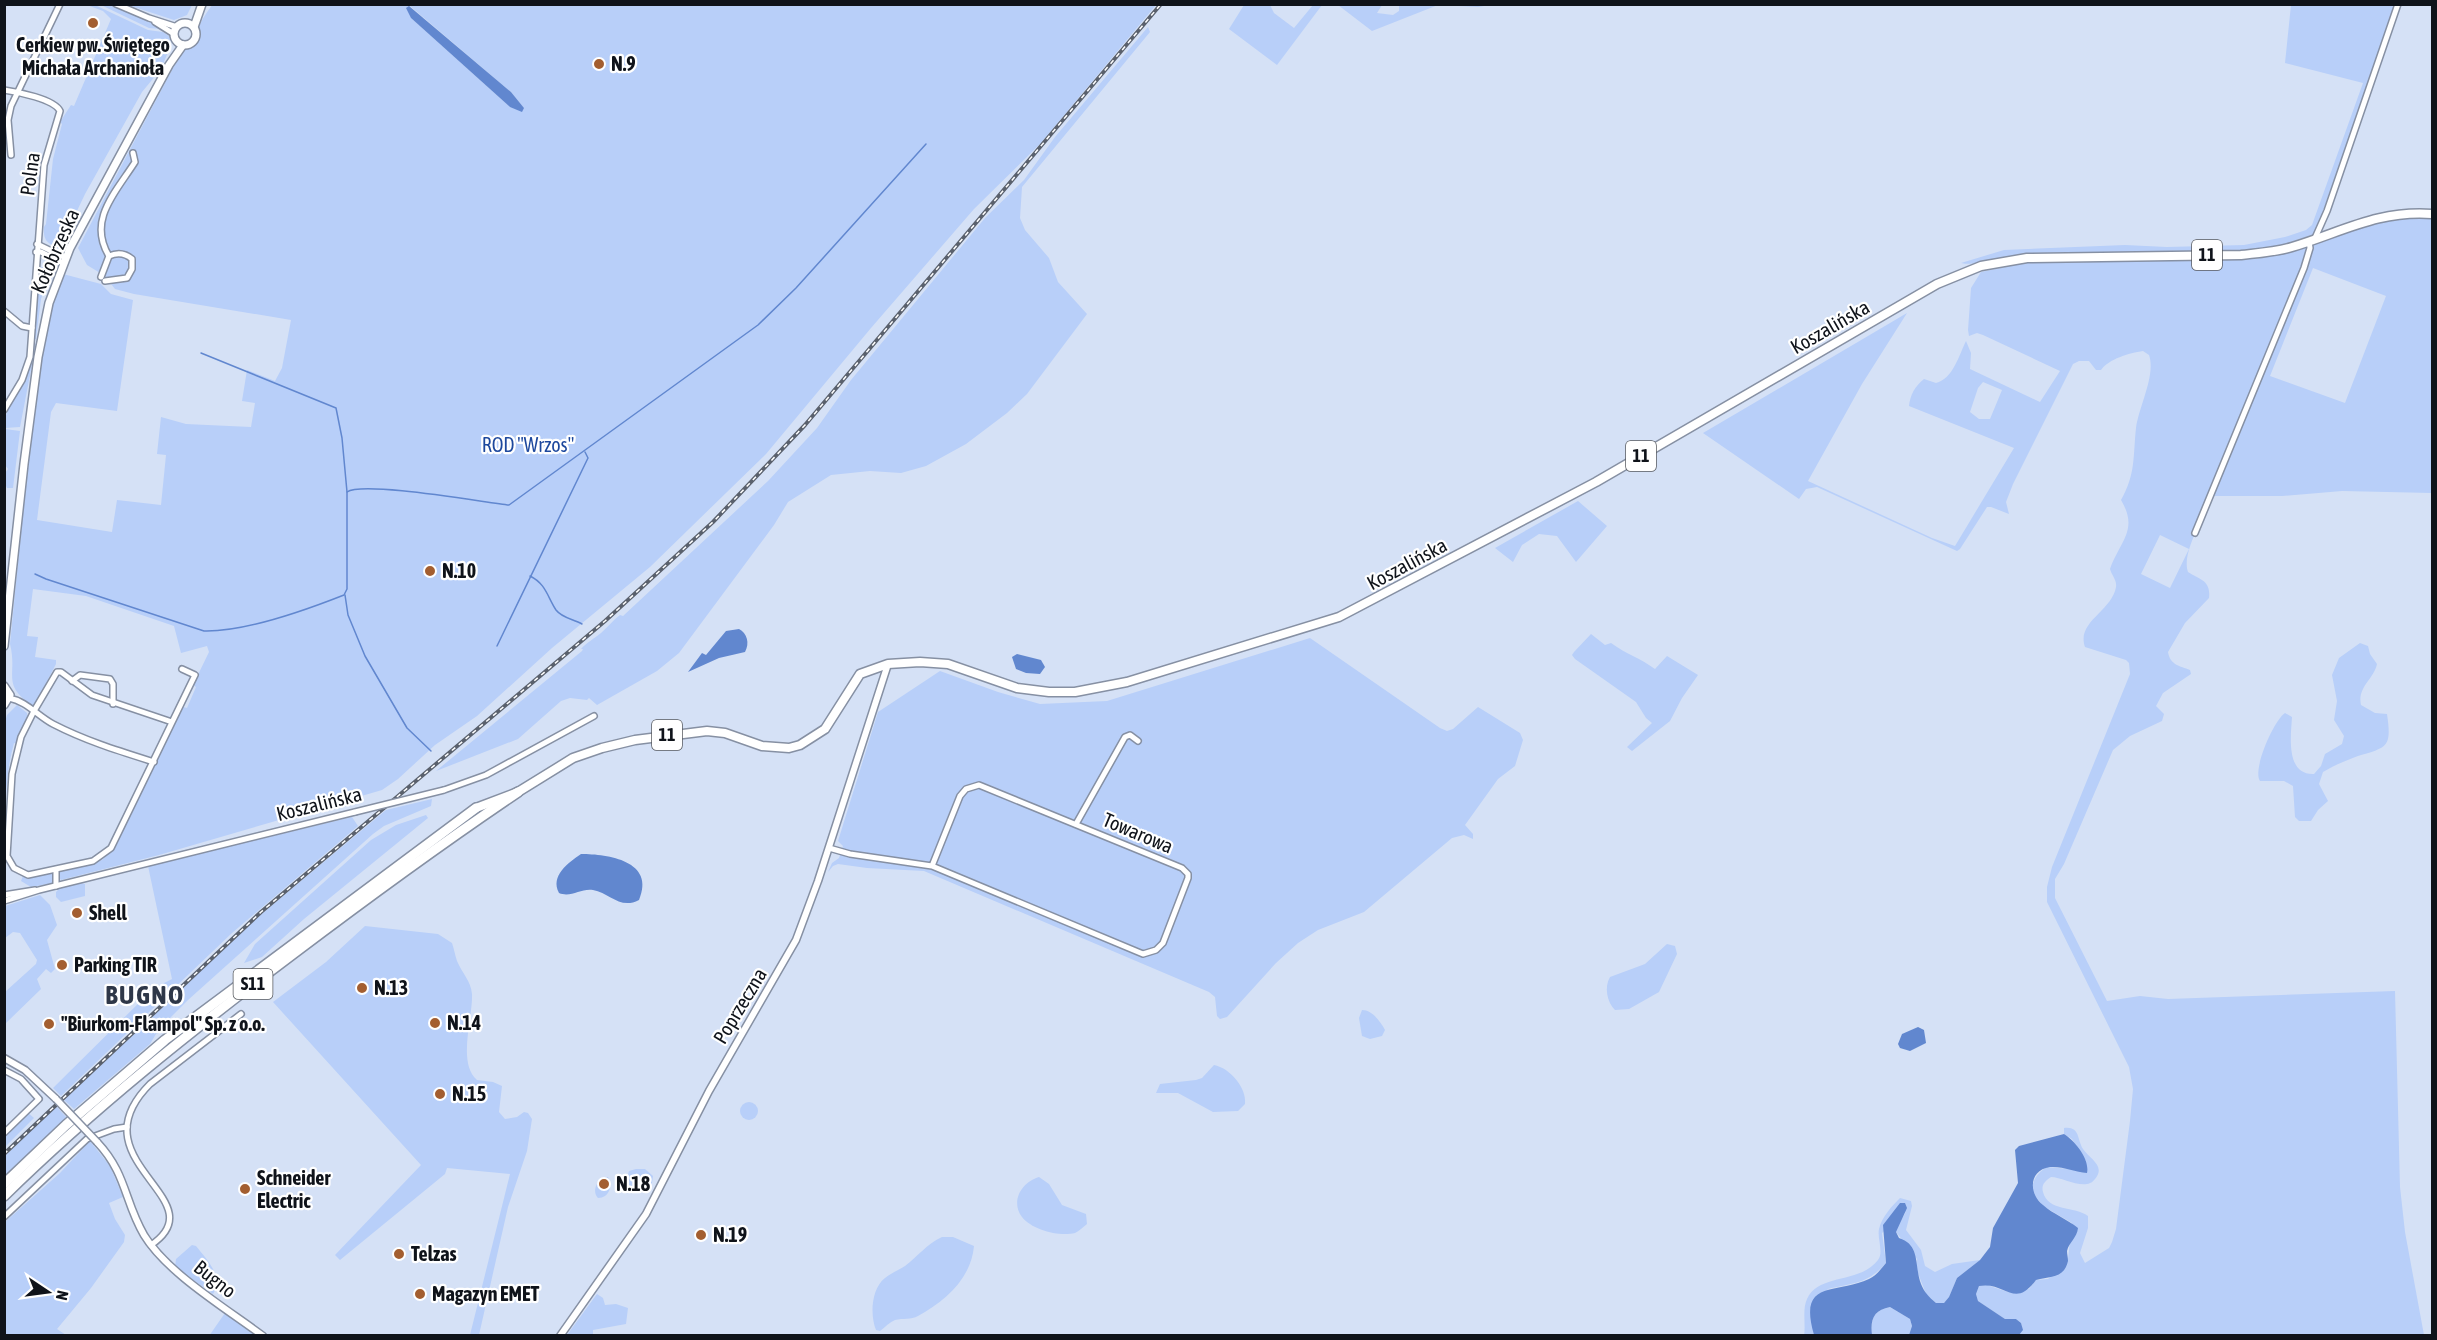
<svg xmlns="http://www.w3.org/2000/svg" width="2437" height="1340" font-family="'Asap Condensed',sans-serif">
<rect width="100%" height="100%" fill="#d5e1f6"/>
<g fill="#b8cff9" fill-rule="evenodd">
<path d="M87,5H95L148,30L163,32L169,36L171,45L161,69L142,92L85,194L59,249C47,243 43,240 44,227L46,224L53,159L62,124L60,122L71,105L74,106L111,19L103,11Z"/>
<path d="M101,5C121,5 144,18 161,29L149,28Z"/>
<polygon points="128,5 192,4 192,5 187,15 174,20"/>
<path d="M212,5H1156L1040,144L974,209L871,328L766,454L650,567L552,648L477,716L435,745L398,779L382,790L159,855L61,880L58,876L60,871L102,860L116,846L183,707L187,708L196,687L193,685L209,652L207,646L181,653L174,626L86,596L33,589L27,636L38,637L35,657L56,660V664L34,707C0,684 18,676 10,644L23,511L39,376L51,311L63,274L101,284L111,294L133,300L117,411L56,403L51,412L37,520L112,532L117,500L161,505L166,455L157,454L161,417L186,424L251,427L255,403L242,401L247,370L275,381L282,368L291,320L134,294L115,289L105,276L87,265L78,248L183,49C201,46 196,40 199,27C201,20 208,11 212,5ZM410,6L511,92L524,108L510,107L411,18Z"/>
<polygon points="1244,5 1270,5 1274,13 1294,28 1313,5 1322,5 1277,65 1229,29"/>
<polygon points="1338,5 1382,5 1377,13 1393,15 1399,11 1399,5 1490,5 1478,7 1438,5 1372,31"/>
<path d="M2291,5H2395L2315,234L2281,245L2241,251L2027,253C2011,255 1972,267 1961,263L2004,250L2125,245L2167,247L2244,245L2285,237L2306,230L2312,225L2363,83L2285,63Z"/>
<path d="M1148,27L1150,32L1022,187L1020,218L1025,230L1049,258L1058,282L1087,314L1027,394L1007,413L966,444L926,466L901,473L870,471L831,475L788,502L774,525L679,653L657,671L597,705L589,698L587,700L570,698L561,701L518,739L436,771L582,651L583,649H581C587,642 594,639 601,633C608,627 613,620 620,615L623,616L768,481L817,428L851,380L985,218L1024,180L1055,137Z"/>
<path d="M2407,218H2432V493L2342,491L2282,496H2214C2205,514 2181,553 2188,572C2200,580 2211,580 2209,598L2185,623L2168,652C2170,665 2180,666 2190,670L2191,674L2163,693L2156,706L2164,714L2162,721L2130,736L2113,750L2064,864L2055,879V898L2107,1001L2140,996L2168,999L2395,991L2400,1187L2405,1232L2424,1335H2019L2022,1330L2021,1323L2016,1319H2005L1978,1301L1976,1294L1979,1286L1987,1285L2008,1292L2029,1289L2036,1280L2048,1279L2068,1259L2072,1223L2043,1206L2032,1192C2032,1180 2037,1173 2047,1167L2070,1169L2086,1161L2072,1139L2064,1134V1128C2080,1126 2077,1139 2083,1149C2090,1159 2106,1166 2095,1179C2086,1192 2063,1177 2051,1177C2045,1181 2041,1185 2043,1192C2048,1212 2075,1206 2088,1216V1228L2080,1253L2085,1263L2109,1248L2112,1242L2116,1229L2130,1121L2133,1089L2129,1067L2047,902V887L2052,867L2130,674L2129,663L2126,660L2085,647C2076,622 2112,611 2116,587C2117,580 2112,576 2110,569C2120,541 2139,530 2121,500C2136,474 2133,455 2136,428C2139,406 2156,375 2149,355L2143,351C2129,353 2109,359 2101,370H2096L2089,361H2079L2073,364L2013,484L2006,502L2009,514L1991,507H1987L1960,549L1957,551L1817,487L1806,489L1799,499L1703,433L1907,313L1862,384L1808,481L1932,538L1955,546L2014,448L1909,406C1910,395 1915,386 1924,379L1936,383C1953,379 1959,355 1966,341L1971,353L1970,369L2040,402L2060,371L1983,335L1977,333L1969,336L1968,330L1971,288L1981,272L2025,263L2255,259L2295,251L2376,222ZM2313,268L2386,296L2345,403L2270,376ZM1983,382L2002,390L1990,419H1979L1970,412L1978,388ZM2160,535L2189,549L2170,588L2141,574Z"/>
<polygon points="38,267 48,267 51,270 41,299 36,339 34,339"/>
<path d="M34,343L36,344L20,427L5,428C4,406 16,399 25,381C30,369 33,356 34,343Z"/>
<polygon points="5,429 20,431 13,488 7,488 5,484 5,473 8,469 5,465"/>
<polygon points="1578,501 1607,526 1576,562 1557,536 1539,534 1522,545 1513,562 1495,548"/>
<path d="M1591,634L1605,645L1611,643C1626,654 1640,658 1655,669L1667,656L1698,675L1682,698L1670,721L1632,751L1627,747L1652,723L1646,718L1636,702L1575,659L1572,655L1574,652Z"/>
<polygon points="1310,638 1440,728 1447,731 1453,729 1478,707 1520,733 1523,740 1515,766 1498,779 1465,825 1473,834 1473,839 1464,835 1452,838 1364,912 1318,930 1298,943 1276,963 1227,1017 1220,1019 1217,1016 1215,997 1209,992 924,871 867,868 838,864 833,866 828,872 832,863 839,858 843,846 838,841 878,712 940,671 998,692 1040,704 1107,701"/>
<path d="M2360,643L2368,646L2370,654L2377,664C2374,679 2357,687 2361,705L2375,713L2387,714C2392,748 2387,747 2358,756C2347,760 2333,766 2323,772L2319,784L2328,801L2318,810L2311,821H2299L2295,817L2293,786L2284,781H2260C2252,770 2274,720 2285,713L2292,717C2291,735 2285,775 2314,774L2321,766L2325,754L2342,744L2344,736L2334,720L2337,701L2332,675L2339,658Z"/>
<path d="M17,705L27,713L28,721L18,744L14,743C7,768 6,792 5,818L9,816L6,831H5V722L7,715Z"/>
<polygon points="432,799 431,806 384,826 373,834 188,1000 159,1029 150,1044 74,1109 64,1100 253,921 386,810"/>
<polygon points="426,815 428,818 304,919 262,957 244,963 255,944 371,840 396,825"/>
<polygon points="352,817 358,826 232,933 61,1096 53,1088 154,988 172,979 148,866"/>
<polygon points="51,873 54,876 53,883 31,887 21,881 23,876 31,877"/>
<polygon points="81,883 85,884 85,896 61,902 56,897 56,892 61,887"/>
<polygon points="40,895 50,905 57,925 47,940 55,969 51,973 46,969 37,979 41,989 5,1024 5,992 36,964 37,960 20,933 13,932 5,938 5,906"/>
<path d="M365,926L438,934L452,943C454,949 455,955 457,961C462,973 471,981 472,994C473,1018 457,1063 477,1080L493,1082L502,1086L499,1112L505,1119L517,1117L524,1112L528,1113L532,1119L527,1151L508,1207L479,1335H470L510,1174L447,1168L445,1174L340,1260L335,1255L421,1165L273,1002L326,962Z"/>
<path d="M1667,944L1675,946L1677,954L1659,992L1629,1009L1615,1010C1607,1002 1604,987 1610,977L1645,964Z"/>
<path d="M1362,1010C1372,1010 1380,1021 1385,1030L1382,1036L1370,1039L1362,1036L1359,1018Z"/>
<path d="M1214,1065C1230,1068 1247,1088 1245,1104L1238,1111L1213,1112L1178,1093H1156L1160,1084L1196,1080L1202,1078Z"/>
<circle cx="749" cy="1111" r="9"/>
<polygon points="56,1106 67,1118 5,1177 5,1156"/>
<polygon points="27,1112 34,1118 5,1147 5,1135"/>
<polygon points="90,1141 110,1166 123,1197 109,1203 115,1219 125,1235 124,1242 91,1288 57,1329 66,1335 5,1335 5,1222 60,1173"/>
<path d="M636,1169H645L653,1176L651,1190C637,1197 623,1187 629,1171Z"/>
<path d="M604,1177H608C613,1186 609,1198 598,1198C592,1192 596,1181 604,1177Z"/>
<path d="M1039,1177L1049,1184L1062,1205L1086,1214L1087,1224C1083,1227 1079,1231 1075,1233C1060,1237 1032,1230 1022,1217C1010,1201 1022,1182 1039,1177Z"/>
<path d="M1900,1198L1911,1201L1912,1206L1906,1230L1921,1250L1925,1266L1935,1272L1952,1264L1980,1260L1957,1278L1949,1297L1944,1303H1936L1926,1294L1916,1268L1917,1259L1896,1232V1227L1906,1212L1882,1233L1886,1263C1868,1284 1853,1283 1828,1289L1812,1321L1814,1335L1804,1336C1806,1324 1802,1310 1807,1299C1819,1273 1860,1284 1878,1260C1884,1252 1877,1239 1879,1229C1882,1217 1891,1207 1900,1198Z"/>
<path d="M942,1237H953L974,1246C971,1279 945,1301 918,1316C911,1320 903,1318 895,1320C890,1322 885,1327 880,1331L876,1330C870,1315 871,1289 885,1278C891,1273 899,1270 905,1266C918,1256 927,1244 942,1237Z"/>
<path d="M192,1245L196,1246C207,1260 224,1276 213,1294L175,1267L176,1259Z"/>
<polygon points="597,1294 603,1298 605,1305 616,1304 628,1308 626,1324 593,1330 593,1335 567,1335"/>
<path d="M1890,1307L1910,1319L1912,1326L1909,1335L1872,1336C1870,1319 1874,1310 1890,1307Z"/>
<polygon points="225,1313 258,1336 209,1336"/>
</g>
<g fill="#6187cf">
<polygon points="409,6 511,92 524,108 522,112 510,107 411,18 406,8"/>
<path d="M739,629C747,633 750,643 745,652L719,658L688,672L702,653L706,655L726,631Z"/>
<polygon points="1017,654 1041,660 1045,667 1040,674 1026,673 1016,669 1012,657"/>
<path d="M581,854C608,854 656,861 639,900C620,910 610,893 593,890C581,888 571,898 559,893C550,876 568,863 581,854Z"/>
<polygon points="1918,1027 1924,1030 1926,1043 1910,1051 1900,1048 1898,1044 1902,1034"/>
<path d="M2064,1134C2075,1141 2090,1159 2087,1173C2075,1172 2063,1166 2050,1167C2029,1170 2028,1193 2043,1205C2053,1214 2067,1219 2078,1228C2077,1238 2069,1242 2067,1251C2067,1254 2068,1258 2068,1261C2064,1279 2050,1276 2036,1280C2014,1310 2006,1281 1979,1286L1976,1294L1978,1301L2005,1319H2016L2021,1323L2023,1330L2019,1335H1909L1912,1326L1910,1319L1890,1307C1874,1310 1870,1319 1872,1335H1814C1798,1279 1834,1295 1869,1279C1876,1276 1881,1269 1886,1263L1883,1225L1900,1203H1905L1907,1208L1896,1232L1899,1238C1921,1245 1914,1266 1921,1284C1924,1292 1929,1297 1936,1303H1944L1949,1297L1957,1278L1980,1260L1990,1247L1993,1228L2018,1183L2015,1150L2019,1146Z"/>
</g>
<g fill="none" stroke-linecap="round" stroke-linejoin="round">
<g stroke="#6187cf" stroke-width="1.5">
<polyline points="201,353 336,408 342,438 347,492"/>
<path d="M35,574L46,579L204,631C244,632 306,610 344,595L347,589V492C363,481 482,502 509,505L758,325L796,288L926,144"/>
<path d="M530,576C546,584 547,596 556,610C562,618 573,619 582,624"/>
<polyline points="345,595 348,615 365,656 407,728 431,751"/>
<polyline points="497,646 588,458 585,452"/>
</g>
<g stroke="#8690a3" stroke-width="8">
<g id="minor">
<polyline points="116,4 149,18 177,27"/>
<polyline points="155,22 174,34"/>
<path d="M4,90C18,92 54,99 60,111L44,165L30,357L22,380L4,410"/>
<polyline points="11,155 8,120 11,106 60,4"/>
<polyline points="2315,238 2327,211 2398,4"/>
<polyline points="37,244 66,258"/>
<polyline points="36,252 41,252 63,263"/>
<path d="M101,277L109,256C87,220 116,192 135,162L133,153"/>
<path d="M105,281L127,278L132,269V259C125,253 118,252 109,256"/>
<polyline points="4,311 22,326 32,328"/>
<polyline points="2195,533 2304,268 2310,248 2309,241"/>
<polyline points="72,681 80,675 110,679 113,684 113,704"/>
<path d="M9,698C26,701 38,716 53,724C86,741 119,751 154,762"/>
<polyline points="172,722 92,695 61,672 57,672 34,711 21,737 12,774 7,856 14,868 28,875 93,861 111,848 195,675 182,669"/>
<polyline points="444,790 486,775 594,716"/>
<polyline points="1076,824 1125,737 1130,735 1138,741"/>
<polyline points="829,848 850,854 932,866 1143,954 1156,950 1163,943 1188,878 1188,874 1182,868 979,785 966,789 960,796 932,866"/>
<polyline points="56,870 56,886"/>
<polyline points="4,895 35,890"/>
<polyline points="4,901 39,890 355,812"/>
<polyline points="4,1070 21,1079 39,1099 4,1133"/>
<polyline points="4,1217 87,1139 114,1129 127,1127"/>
<path d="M151,1245C219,1199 73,1161 150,1084L241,1014"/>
</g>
</g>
<g stroke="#8690a3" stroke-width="9">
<g id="tertiary">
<polyline points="4,1058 25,1070 56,1099"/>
<path d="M97,1142C127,1174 124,1201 144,1235C167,1273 227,1309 263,1336"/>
<polyline points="560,1336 646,1214 709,1091 796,940 818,881 888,664"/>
</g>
</g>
<g stroke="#8690a3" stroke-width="10">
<g id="secondary">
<circle cx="185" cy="34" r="11"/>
<polyline points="194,27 202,4"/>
<polyline points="4,646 24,464 38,357 49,303 70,248 169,65 183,45"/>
<polyline points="4,686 10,695 4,705"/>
</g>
</g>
<g stroke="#8690a3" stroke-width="11">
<path id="trunk" d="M476,808L518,792L573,758L602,748L635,740L707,731L725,733L762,746L789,748L800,745L825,729L860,674L888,664L920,662L948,664L1017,688L1049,692H1075L1127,682L1339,617L1596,482L1937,284L1981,266L2027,258L2241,255C2258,253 2275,252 2292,247C2342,232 2378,210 2432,214"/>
</g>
<g stroke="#8690a3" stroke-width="12">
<g id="motorway">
<polyline points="4,1184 66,1125 165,1040 476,808"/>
<path d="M4,1196C95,1107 192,1030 293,954C367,898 441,844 518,792"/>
</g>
</g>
<use href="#minor" stroke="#fff" stroke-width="5"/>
<use href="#tertiary" stroke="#fff" stroke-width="6"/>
<use href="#secondary" stroke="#fff" stroke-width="7"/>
<use href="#trunk" stroke="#fff" stroke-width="8"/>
<use href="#motorway" stroke="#fff" stroke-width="9"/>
<g stroke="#5a616d" stroke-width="4">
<polyline id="rail" points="4,1154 261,912 605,621 713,522 805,425 1161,4"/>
</g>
<use href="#rail" stroke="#fff" stroke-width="1.5" stroke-dasharray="4.5" stroke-linecap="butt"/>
<g stroke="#8690a3" stroke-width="8" stroke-linecap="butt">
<polyline id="minor-bridge" points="355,812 444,790"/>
</g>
<g stroke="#8690a3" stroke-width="9" stroke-linecap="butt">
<polyline id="tertiary-bridge" points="56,1099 97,1142"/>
</g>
<use href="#minor-bridge" stroke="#fff" stroke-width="5"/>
<use href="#tertiary-bridge" stroke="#fff" stroke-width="6"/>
</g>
<g fill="#a35e30" stroke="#fff" stroke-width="2">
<circle cx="93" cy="23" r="6"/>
<circle cx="599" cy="64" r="6"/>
<circle cx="430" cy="571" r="6"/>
<circle cx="77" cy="913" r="6"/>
<circle cx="62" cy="965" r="6"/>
<circle cx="362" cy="988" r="6"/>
<circle cx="435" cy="1023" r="6"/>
<circle cx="49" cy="1024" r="6"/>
<circle cx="440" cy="1094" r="6"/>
<circle cx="604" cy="1184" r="6"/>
<circle cx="245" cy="1189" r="6"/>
<circle cx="701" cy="1235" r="6"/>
<circle cx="399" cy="1254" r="6"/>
<circle cx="420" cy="1294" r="6"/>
</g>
<g text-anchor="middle" stroke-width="4.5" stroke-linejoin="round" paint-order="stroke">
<g fill="#fff" stroke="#575a5f" stroke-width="1.5">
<rect x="2192" y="240" width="30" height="30" rx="4.5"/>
<rect x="1626" y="441" width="30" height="30" rx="4.5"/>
<rect x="652" y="720" width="30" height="30" rx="4.5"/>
<rect x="233.5" y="969" width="39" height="30" rx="4.5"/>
</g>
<g font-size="18" font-weight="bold" fill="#0f131a">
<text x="2207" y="261">11</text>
<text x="1641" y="462">11</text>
<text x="667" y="741">11</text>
<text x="253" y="990">S11</text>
</g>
<g font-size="20" font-weight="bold" fill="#0f131a" stroke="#fff" text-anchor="start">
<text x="93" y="52" text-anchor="middle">Cerkiew pw. Świętego<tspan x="93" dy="23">Michała Archanioła</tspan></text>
<text x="611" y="71">N.9</text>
<text x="442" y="578">N.10</text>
<text x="89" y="920">Shell</text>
<text x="74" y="972">Parking TIR</text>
<text x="374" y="995">N.13</text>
<text x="447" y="1030">N.14</text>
<text x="61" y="1031">"Biurkom-Flampol" Sp. z o.o.</text>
<text x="452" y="1101">N.15</text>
<text x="257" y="1185">Schneider<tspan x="257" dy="23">Electric</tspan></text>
<text x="616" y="1191">N.18</text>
<text x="713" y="1242">N.19</text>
<text x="411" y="1261">Telzas</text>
<text x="432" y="1301">Magazyn EMET</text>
</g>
<g font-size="20" fill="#0f131a" stroke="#fff">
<text transform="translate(30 174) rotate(-82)" y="7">Polna</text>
<text transform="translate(55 251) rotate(-66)" y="7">Kołobrzeska</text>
<text transform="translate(1830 327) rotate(-30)" y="7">Koszalińska</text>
<text transform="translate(1407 564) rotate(-28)" y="7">Koszalińska</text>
<text transform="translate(319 804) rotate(-14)" y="7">Koszalińska</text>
<text transform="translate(1138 833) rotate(23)" y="7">Towarowa</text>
<text transform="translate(740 1006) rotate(-59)" y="7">Poprzeczna</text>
<text transform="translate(215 1279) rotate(38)" y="7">Bugno</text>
</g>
<g font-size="20" fill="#1d489d" stroke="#fff">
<text x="528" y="452">ROD "Wrzos"</text>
</g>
<g font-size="26" font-weight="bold" letter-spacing="1.5" fill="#2e3748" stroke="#fff">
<text x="145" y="1004">BUGNO</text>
</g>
</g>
<rect width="2437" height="1340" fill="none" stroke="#0f131a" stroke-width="12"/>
<g transform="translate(48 1292) rotate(103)" stroke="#ffffff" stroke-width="4.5" paint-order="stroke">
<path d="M0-4.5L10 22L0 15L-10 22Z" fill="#0f131a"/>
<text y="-9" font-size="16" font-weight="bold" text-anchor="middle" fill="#0f131a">N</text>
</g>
</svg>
